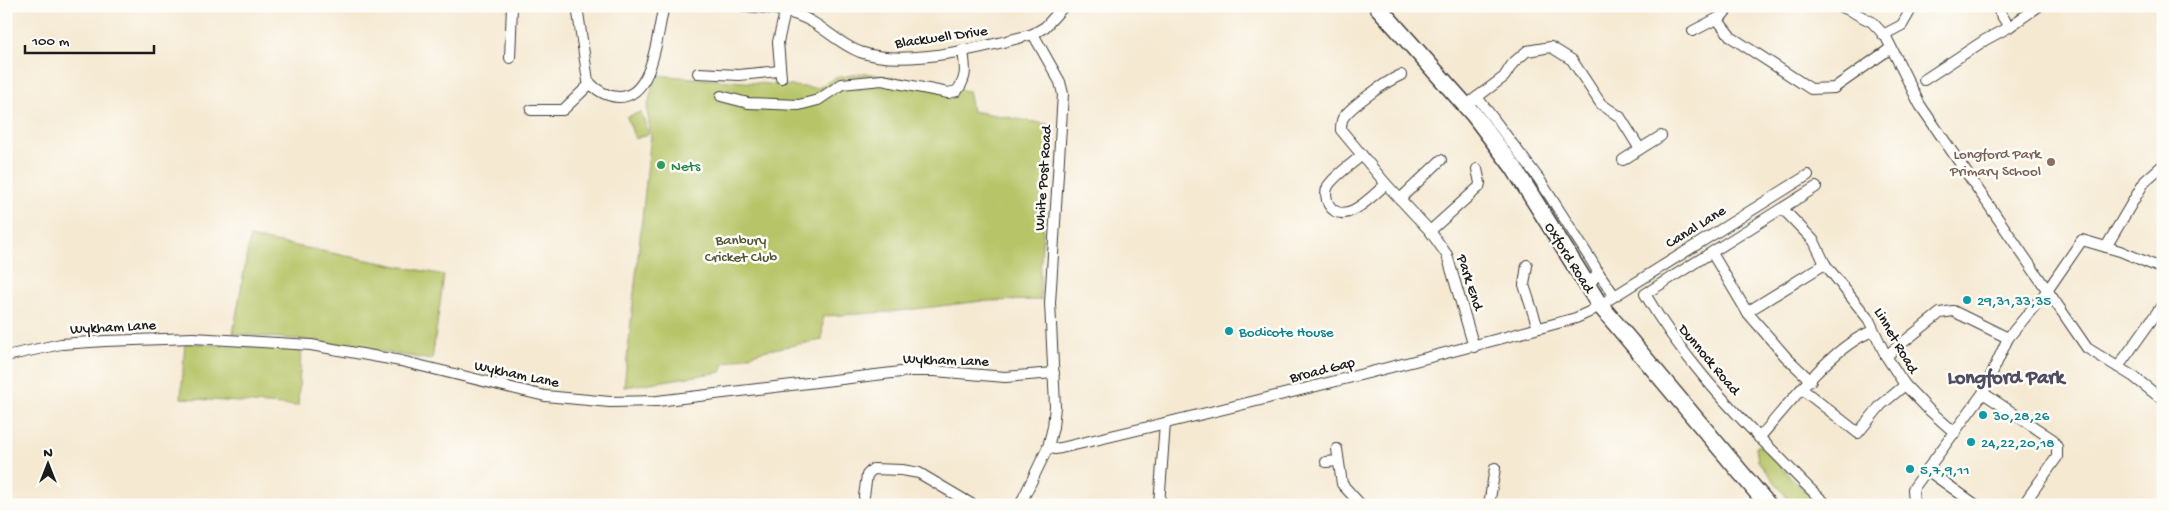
<svg xmlns="http://www.w3.org/2000/svg" width="2169" height="511" font-family="'Gochi Hand',sans-serif">
<rect width="100%" height="100%" fill="#fdfcf7"/>
<filter id="ink" filterUnits="userSpaceOnUse"><feTurbulence type="fractalNoise" baseFrequency=".02" numOctaves="2"/><feDisplacementMap in="SourceGraphic" scale="10" xChannelSelector="R" yChannelSelector="G"/><feConvolveMatrix kernelMatrix="1 2 1 2 8 2 1 2 1" color-interpolation-filters="sRGB"/></filter>
<filter id="wash" filterUnits="userSpaceOnUse"><feTurbulence type="fractalNoise" baseFrequency=".0096" numOctaves="4" result="noise"/><feDisplacementMap in="SourceGraphic" scale="20" xChannelSelector="R" yChannelSelector="G"/><feGaussianBlur stdDeviation="1.12" result="paint"/><feColorMatrix in="noise" values="0 0 0 0 0 0 0 0 0 0 0 0 0 0 0 0 0 1.4 0 .05"/><feComposite in="paint" operator="in"/></filter>
<g filter="url(#wash)">
<rect width="100%" height="100%" fill="#f5e9d2"/>
<g fill="#b7c567" stroke="#6a7042">
<polygon points="865,73 968,91 972,111 1051,125 1040,272 1041,300 982,301 890,312 823,316 822,340 762,351 724,364 721,372 624,387 651,135 647,110 655,75 818,88 835,78"/>
<polygon points="641,112 649,134 635,139 627,117"/>
<polygon points="250,237 444,275 432,360 317,341 233,334"/>
<polygon points="185,343 301,350 298,406 181,398"/>
<polygon points="1759,445 1819,505 1793,505 1758,461 1756,447"/>
</g>
</g>
<g filter="url(#ink)">
<g fill="none" stroke-linecap="round" stroke-linejoin="round">
<g stroke="#3d3b37" stroke-width="12">
<g id="minor">
<path d="M577,6L588,81C595,89 606,96 618,97C654,98 657,32 664,6"/>
<path d="M744,6C768,8 793,10 814,23C830,33 842,45 860,52C905,68 987,47 1033,34L1045,27L1064,6"/>
<polyline points="1836,6 1847,9 1872,22 1886,37 1920,105 2087,348 2134,377 2163,400"/>
<polyline points="1717,19 1731,37 1811,89 1834,88 1891,48"/>
<polyline points="2009,27 2039,6"/>
<polyline points="1693,31 1722,16 1730,6"/>
<polyline points="1883,35 1902,25 1913,6"/>
<polyline points="510,58 512,6"/>
<polyline points="698,73 739,75 779,71"/>
<path d="M1401,75C1387,81 1351,106 1343,118C1341,122 1341,126 1341,130L1386,184L1430,231L1447,255L1474,347"/>
<polyline points="781,78 778,42 785,12"/>
<polyline points="1924,80 1985,40 2009,27 1996,6"/>
<path d="M721,96L748,103L799,105L818,100L842,84L882,80L948,93L957,91C968,76 965,68 963,50"/>
<polyline points="1477,97 1539,179 1591,260 1598,272 1588,287"/>
<polyline points="1465,106 1504,77 1513,63 1527,51 1551,47 1572,60 1601,104 1620,117 1640,149 1661,136"/>
<polyline points="531,110 563,110 590,84"/>
<path d="M1362,155C1352,164 1335,175 1328,186C1325,192 1326,199 1329,205C1344,228 1373,195 1386,184"/>
<polyline points="1623,160 1640,149"/>
<path d="M1816,187L1645,294C1680,354 1726,405 1776,454C1793,471 1809,490 1828,505"/>
<polyline points="1400,199 1441,160"/>
<polyline points="1783,209 1814,241 1825,264 1869,320 1886,356 1905,385 1928,409 1955,433"/>
<polyline points="1430,231 1479,187 1480,183 1477,169"/>
<polyline points="2106,247 2145,181 2163,165"/>
<polyline points="1712,253 1747,312 1786,357 1811,381"/>
<polyline points="1527,265 1524,285 1538,328"/>
<polyline points="1598,272 1614,295"/>
<polyline points="1747,312 1825,264"/>
<polyline points="6,356 61,344 105,341 193,338 311,345 401,361 545,396 610,402 657,401 909,371 935,371 1005,377 1054,373"/>
<polyline points="1886,356 1940,313 1953,311 2008,338"/>
<polyline points="2118,367 2163,304"/>
<polyline points="1802,389 1858,433 1881,405 1905,385"/>
<polyline points="1983,393 2052,439 2057,447 2057,457 2023,505"/>
<path d="M1759,438C1788,405 1833,345 1873,331"/>
<path d="M1048,447L1055,449L1061,448C1234,407 1406,365 1576,318L1589,312L1808,175"/>
<polyline points="1337,449 1342,484 1361,505"/>
<polyline points="1326,462 1338,461"/>
<polyline points="1927,470 1976,505"/>
<polyline points="864,496 867,475 873,469 902,470 919,473 973,505"/>
<polyline points="1020,505 1048,447 1053,427 1055,406 1050,303 1063,94 1060,82 1033,34"/>
<polyline points="1159,505 1165,423"/>
<polyline points="1489,505 1495,468"/>
<polyline points="1914,505 1913,489 1983,393 2008,338 2047,291 2082,240 2120,251 2163,269"/>
</g>
</g>
<g stroke="#3d3b37" stroke-width="19">
<polyline id="primary" points="1377,6 1474,115 1514,168 1599,304 1768,505"/>
</g>
<use href="#minor" stroke="#fff" stroke-width="10"/>
<use href="#primary" stroke="#fff" stroke-width="16"/>
</g>
</g>
<circle fill="#8d6e63" stroke="#fdfcf7" stroke-width="2" cx="2051" cy="162" r="5"/>
<circle fill="#2e9e5b" stroke="#fdfcf7" stroke-width="2" cx="661" cy="165" r="5"/>
<g fill="#0f9aa8" stroke="#fdfcf7" stroke-width="2">
<circle cx="1967" cy="300" r="5"/>
<circle cx="1229" cy="331" r="5"/>
<circle cx="1983" cy="415" r="5"/>
<circle cx="1971" cy="442" r="5"/>
<circle cx="1910" cy="469" r="5"/>
</g>
<g text-anchor="middle" stroke-width="5" stroke-linejoin="round" paint-order="stroke">
<g font-size="15" fill="#1c1c1c" stroke="#fdfcf7">
<text transform="translate(941 36) rotate(-8)" y="5">Blackwell Drive</text>
<text transform="translate(1042 178) rotate(-86)" y="5">White Post Road</text>
<text transform="translate(1695 226) rotate(-32)" y="5">Canal Lane</text>
<text transform="translate(1570 257) rotate(58)" y="5">Oxford Road</text>
<text transform="translate(1471 282) rotate(72)" y="5">Park End</text>
<text transform="translate(113 326) rotate(-3)" y="5">Wykham Lane</text>
<text transform="translate(1897 340) rotate(60)" y="5">Linnet Road</text>
<text transform="translate(946 359) rotate(2)" y="5">Wykham Lane</text>
<text transform="translate(1710 359) rotate(50)" y="5">Dunnock Road</text>
<text transform="translate(1322 369) rotate(-14)" y="5">Broad Gap</text>
<text transform="translate(517 373) rotate(12)" y="5">Wykham Lane</text>
</g>
<g font-size="15" fill="#785e54" stroke="#fdfcf7" text-anchor="end">
<text x="2041" y="158">Longford Park<tspan x="2041" dy="17">Primary School</tspan></text>
</g>
<g font-size="15" fill="#27864d" stroke="#fdfcf7" text-anchor="start">
<text x="671" y="170">Nets</text>
</g>
<g font-size="15" fill="#525736" stroke="#fdfcf7">
<text x="741" y="244">Banbury<tspan x="741" dy="17">Cricket Club</tspan></text>
</g>
<g font-size="15" fill="#0d838f" stroke="#fdfcf7" text-anchor="start">
<text x="1977" y="305">29,31,33,35</text>
<text x="1239" y="336">Bodicote House</text>
<text x="1993" y="420">30,28,26</text>
<text x="1981" y="447">24,22,20,18</text>
<text x="1920" y="474">5,7,9,11</text>
</g>
<g font-size="20" font-weight="bold" fill="#504c61" stroke="#fdfcf7">
<text x="2006" y="383">Longford Park</text>
</g>
</g>
<rect width="2169" height="511" fill="none" stroke="#fdfcf7" stroke-width="25"/>
<g transform="translate(48 464)" stroke="#fdfcf7" stroke-width="4" paint-order="stroke">
<path d="M0-4L9 19L0 12L-9 19Z" fill="#1c1c1c"/>
<text y="-8" font-size="14" font-weight="bold" text-anchor="middle" fill="#1c1c1c">N</text>
</g>
<path d="M25 45v8h129v-8" fill="none" stroke="#1c1c1c" stroke-width="2.5"/>
<text x="32" y="45" font-size="15" fill="#1c1c1c" stroke="#fdfcf7" stroke-width="4" paint-order="stroke">100 m</text>
</svg>
